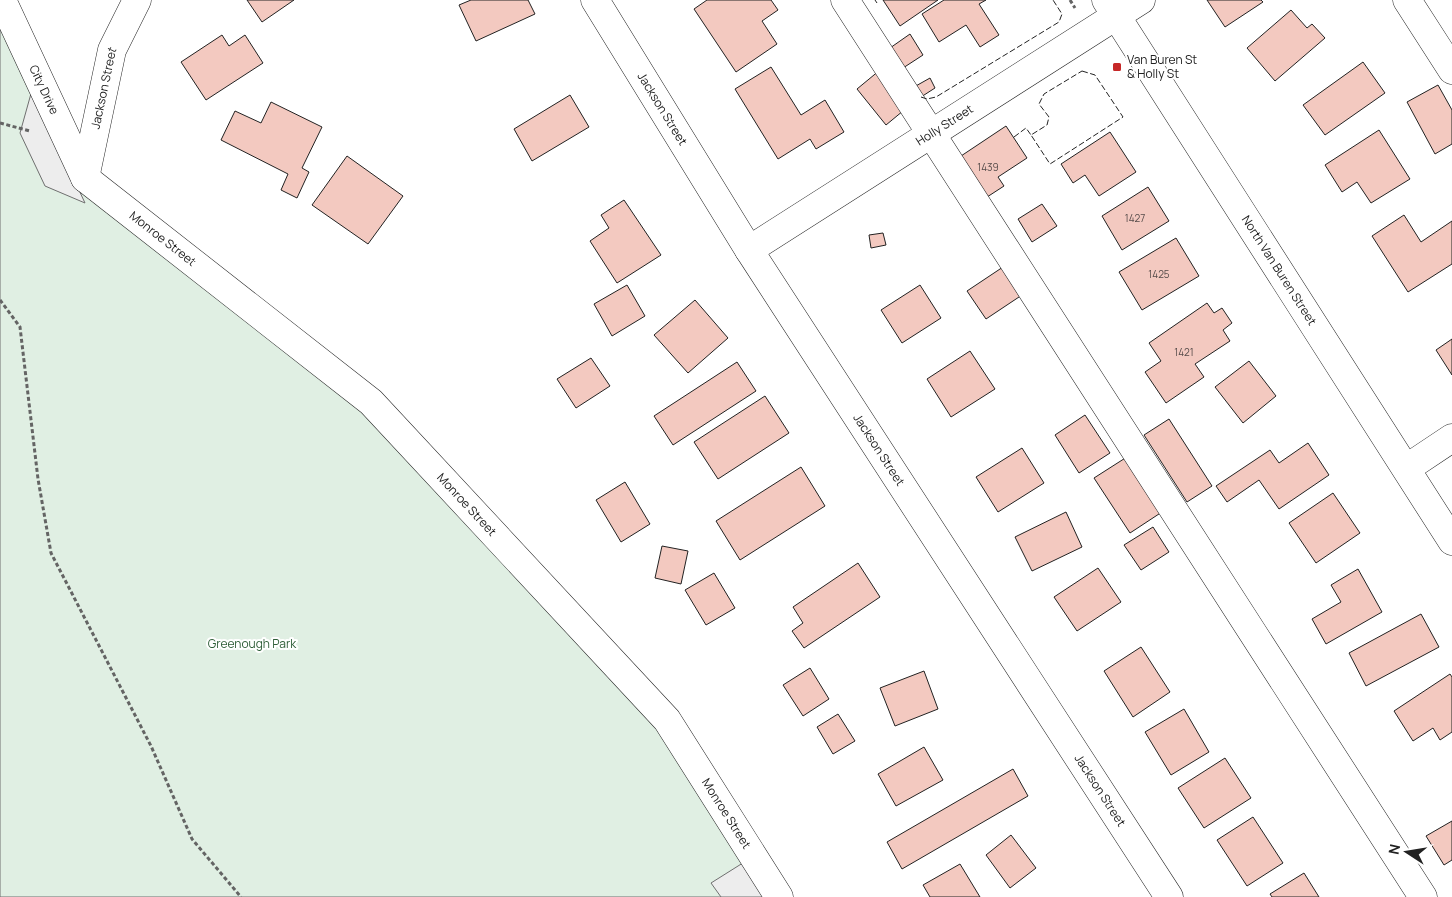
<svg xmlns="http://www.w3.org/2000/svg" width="1452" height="897" font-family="Manrope,sans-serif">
<rect width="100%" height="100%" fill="#fff"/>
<polygon fill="#e0efe3" stroke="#6f6f6f" points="0,0 85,178 371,402 667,720 779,897 0,897"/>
<g fill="#ededed" stroke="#6f6f6f">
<polygon points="32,90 85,203 45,186 20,133"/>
<polygon points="746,861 768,897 721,897 711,883"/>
</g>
<g fill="#f3c9c0" stroke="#222">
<polygon points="247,0 294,0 262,22"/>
<polygon points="471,0 528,0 535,14 476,41 459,5"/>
<polygon points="707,0 771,0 778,10 762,21 777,44 736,72 694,9"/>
<polygon points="883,0 938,0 900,26"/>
<polygon points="944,0 986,0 979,4 999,35 980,47 966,25 939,42 922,14"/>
<polygon points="1207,0 1261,0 1263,2 1225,27"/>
<polygon points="1291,10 1307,28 1312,24 1325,38 1275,81 1247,48"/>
<polygon points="910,34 923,55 903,68 890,48"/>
<polygon points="222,35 229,46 245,35 263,63 206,100 181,62"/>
<polygon points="1363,62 1385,93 1325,135 1303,105"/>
<polygon points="771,67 801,115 825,100 844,132 816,149 810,139 778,159 735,89"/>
<polygon points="880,70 909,106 886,125 857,89"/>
<polygon points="930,78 935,88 921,97 914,87"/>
<polygon points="1438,85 1452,110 1452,144 1435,154 1407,102"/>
<polygon points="570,95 589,127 532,161 514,129"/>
<polygon points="271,102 322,127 302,168 309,172 297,198 281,190 288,174 221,140 235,111 261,123"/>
<polygon points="1006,126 1027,158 998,177 1004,186 984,199 958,158"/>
<polygon points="1379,130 1410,179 1371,203 1357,182 1342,192 1325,165"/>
<polygon points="1110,132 1136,172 1099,196 1085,175 1073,183 1061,164"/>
<polygon points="347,156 403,196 368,244 312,205"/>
<polygon points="1148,187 1169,221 1122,250 1102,216"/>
<polygon points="624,200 661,255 617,283 590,241 609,228 601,215"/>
<polygon points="1042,204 1057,226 1032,242 1018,219"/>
<polygon points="1404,215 1421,242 1452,221 1452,264 1408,292 1372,236"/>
<polygon points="883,233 886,245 871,248 869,235"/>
<polygon points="1176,238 1199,276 1142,310 1119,272"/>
<polygon points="1006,265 1025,293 986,319 967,291"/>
<polygon points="627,285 645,316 612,336 594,304"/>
<polygon points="920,285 941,318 902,343 881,310"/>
<polygon points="695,300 728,338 688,373 654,335"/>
<polygon points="1207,303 1214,313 1222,308 1232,323 1223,330 1230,341 1195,364 1204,377 1166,403 1145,372 1161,361 1149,343"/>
<polygon points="1452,339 1452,375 1436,350"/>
<polygon points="970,351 995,389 951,417 927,379"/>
<polygon points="591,358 610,386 576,408 557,379"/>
<polygon points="1249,361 1276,396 1243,423 1215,387"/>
<polygon points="737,362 756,391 673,445 654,416"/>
<polygon points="765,396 789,433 718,479 694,442"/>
<polygon points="1085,415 1110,453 1079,473 1055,435"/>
<polygon points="1169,419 1212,486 1187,502 1144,435"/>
<polygon points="1308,443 1329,475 1279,509 1259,480 1227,502 1216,486 1270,450 1279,463"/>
<polygon points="1022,448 1044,483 998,512 976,477"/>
<polygon points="1130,455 1165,510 1130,533 1094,478"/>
<polygon points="801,467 825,506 740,560 716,521"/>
<polygon points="625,482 650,524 621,542 596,500"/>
<polygon points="1333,493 1360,533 1316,563 1289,523"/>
<polygon points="1066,512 1082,547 1032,571 1015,537"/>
<polygon points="1153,527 1169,552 1141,570 1124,545"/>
<polygon points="662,546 688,551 681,584 655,578"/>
<polygon points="858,563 880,597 804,648 792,631 803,623 793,607"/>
<polygon points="1098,568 1121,602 1077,631 1054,597"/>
<polygon points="1358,569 1382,612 1326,644 1312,619 1341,602 1331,585"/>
<polygon points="714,573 735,608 706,625 685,590"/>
<polygon points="1421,614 1439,647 1366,686 1349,653"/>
<polygon points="1141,647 1170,692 1133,717 1104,671"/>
<polygon points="810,668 829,699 803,716 783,685"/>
<polygon points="924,671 938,709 895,726 880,688"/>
<polygon points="1450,674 1452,677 1452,732 1440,740 1433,728 1413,741 1394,711"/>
<polygon points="1184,709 1209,752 1171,775 1145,732"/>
<polygon points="838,714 855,741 833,754 817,727"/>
<polygon points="924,747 943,780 896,806 878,774"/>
<polygon points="1225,758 1251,798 1204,828 1178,788"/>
<polygon points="1013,769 1028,796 902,869 887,842"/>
<polygon points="1253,817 1283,863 1247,886 1217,840"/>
<polygon points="1452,821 1452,860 1444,865 1426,836"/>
<polygon points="1011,835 1036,868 1010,888 986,855"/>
<polygon points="960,864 980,897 930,897 923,885"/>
<polygon points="1304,873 1319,897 1272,897 1270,894"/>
</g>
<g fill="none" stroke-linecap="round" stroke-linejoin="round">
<g stroke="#222" stroke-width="29">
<g id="minor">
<path id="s1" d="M2,0L85,178L371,402L667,720L779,897"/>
<path id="s2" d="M595,0L749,250L1169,897"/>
<polyline points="845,0 1423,897"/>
<path id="s3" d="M1106,0L1452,541"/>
<polyline points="1407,0 1452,70"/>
<path id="s4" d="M85,178L112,50L137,0"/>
<path id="s5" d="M749,250L1141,0"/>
<polyline points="1407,468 1452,438"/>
</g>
</g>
<g stroke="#646464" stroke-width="3" stroke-dasharray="4 2.5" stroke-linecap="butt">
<polyline points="1070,0 1075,8"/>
<polyline points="0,123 30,131"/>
<polyline points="0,300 20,327 38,479 51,553 151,746 192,839 241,897"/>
</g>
<use href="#minor" stroke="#fff" stroke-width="28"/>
<g stroke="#222" stroke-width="1" stroke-dasharray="6 2.5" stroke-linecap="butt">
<polyline points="875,0 877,3"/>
<polygon points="1082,71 1095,75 1123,117 1050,164 1031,135 1047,125 1049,117 1039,104 1044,94"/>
<polyline points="921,97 927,99 936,97 1059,22 1062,14 1053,0"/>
<polyline points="1014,137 1026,128 1031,135"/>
</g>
</g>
<rect fill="#c62828" stroke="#fff" stroke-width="2" x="1112" y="62" width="10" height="10" rx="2.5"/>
<g text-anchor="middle" stroke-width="4" stroke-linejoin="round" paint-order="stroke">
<g font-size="10" fill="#564c4a">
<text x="988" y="171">1439</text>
<text x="1135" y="222">1427</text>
<text x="1159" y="278">1425</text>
<text x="1184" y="356">1421</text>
</g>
<g font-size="12" fill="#222" stroke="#fff" text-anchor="start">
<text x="1127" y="64">Van Buren St<tspan x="1127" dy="14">&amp; Holly St</tspan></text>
</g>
<g font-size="12" fill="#222" stroke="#fff">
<text dy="4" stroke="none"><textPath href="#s4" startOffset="92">Jackson Street</textPath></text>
<text dy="4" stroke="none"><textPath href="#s1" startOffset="99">City Drive</textPath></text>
<text dy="4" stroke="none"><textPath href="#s2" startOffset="128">Jackson Street</textPath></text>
<text dy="4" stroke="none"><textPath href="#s5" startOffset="232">Holly Street</textPath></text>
<text dy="4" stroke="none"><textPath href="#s1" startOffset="295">Monroe Street</textPath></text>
<text dy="4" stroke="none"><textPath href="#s3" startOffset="321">North Van Buren Street</textPath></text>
<text dy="4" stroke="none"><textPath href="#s2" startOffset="532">Jackson Street</textPath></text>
<text dy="4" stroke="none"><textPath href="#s1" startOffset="700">Monroe Street</textPath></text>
<text dy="4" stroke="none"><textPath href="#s2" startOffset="938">Jackson Street</textPath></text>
<text dy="4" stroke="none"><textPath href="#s1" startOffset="1105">Monroe Street</textPath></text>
</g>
<g font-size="12" fill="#2f5e38" stroke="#fff">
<text x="252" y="648">Greenough Park</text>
</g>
</g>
<g transform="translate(1407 852) rotate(282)" stroke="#ffffff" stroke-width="4" paint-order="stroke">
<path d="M0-4L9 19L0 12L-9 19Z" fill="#222222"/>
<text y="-8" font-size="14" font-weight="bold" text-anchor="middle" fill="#222222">N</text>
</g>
</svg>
